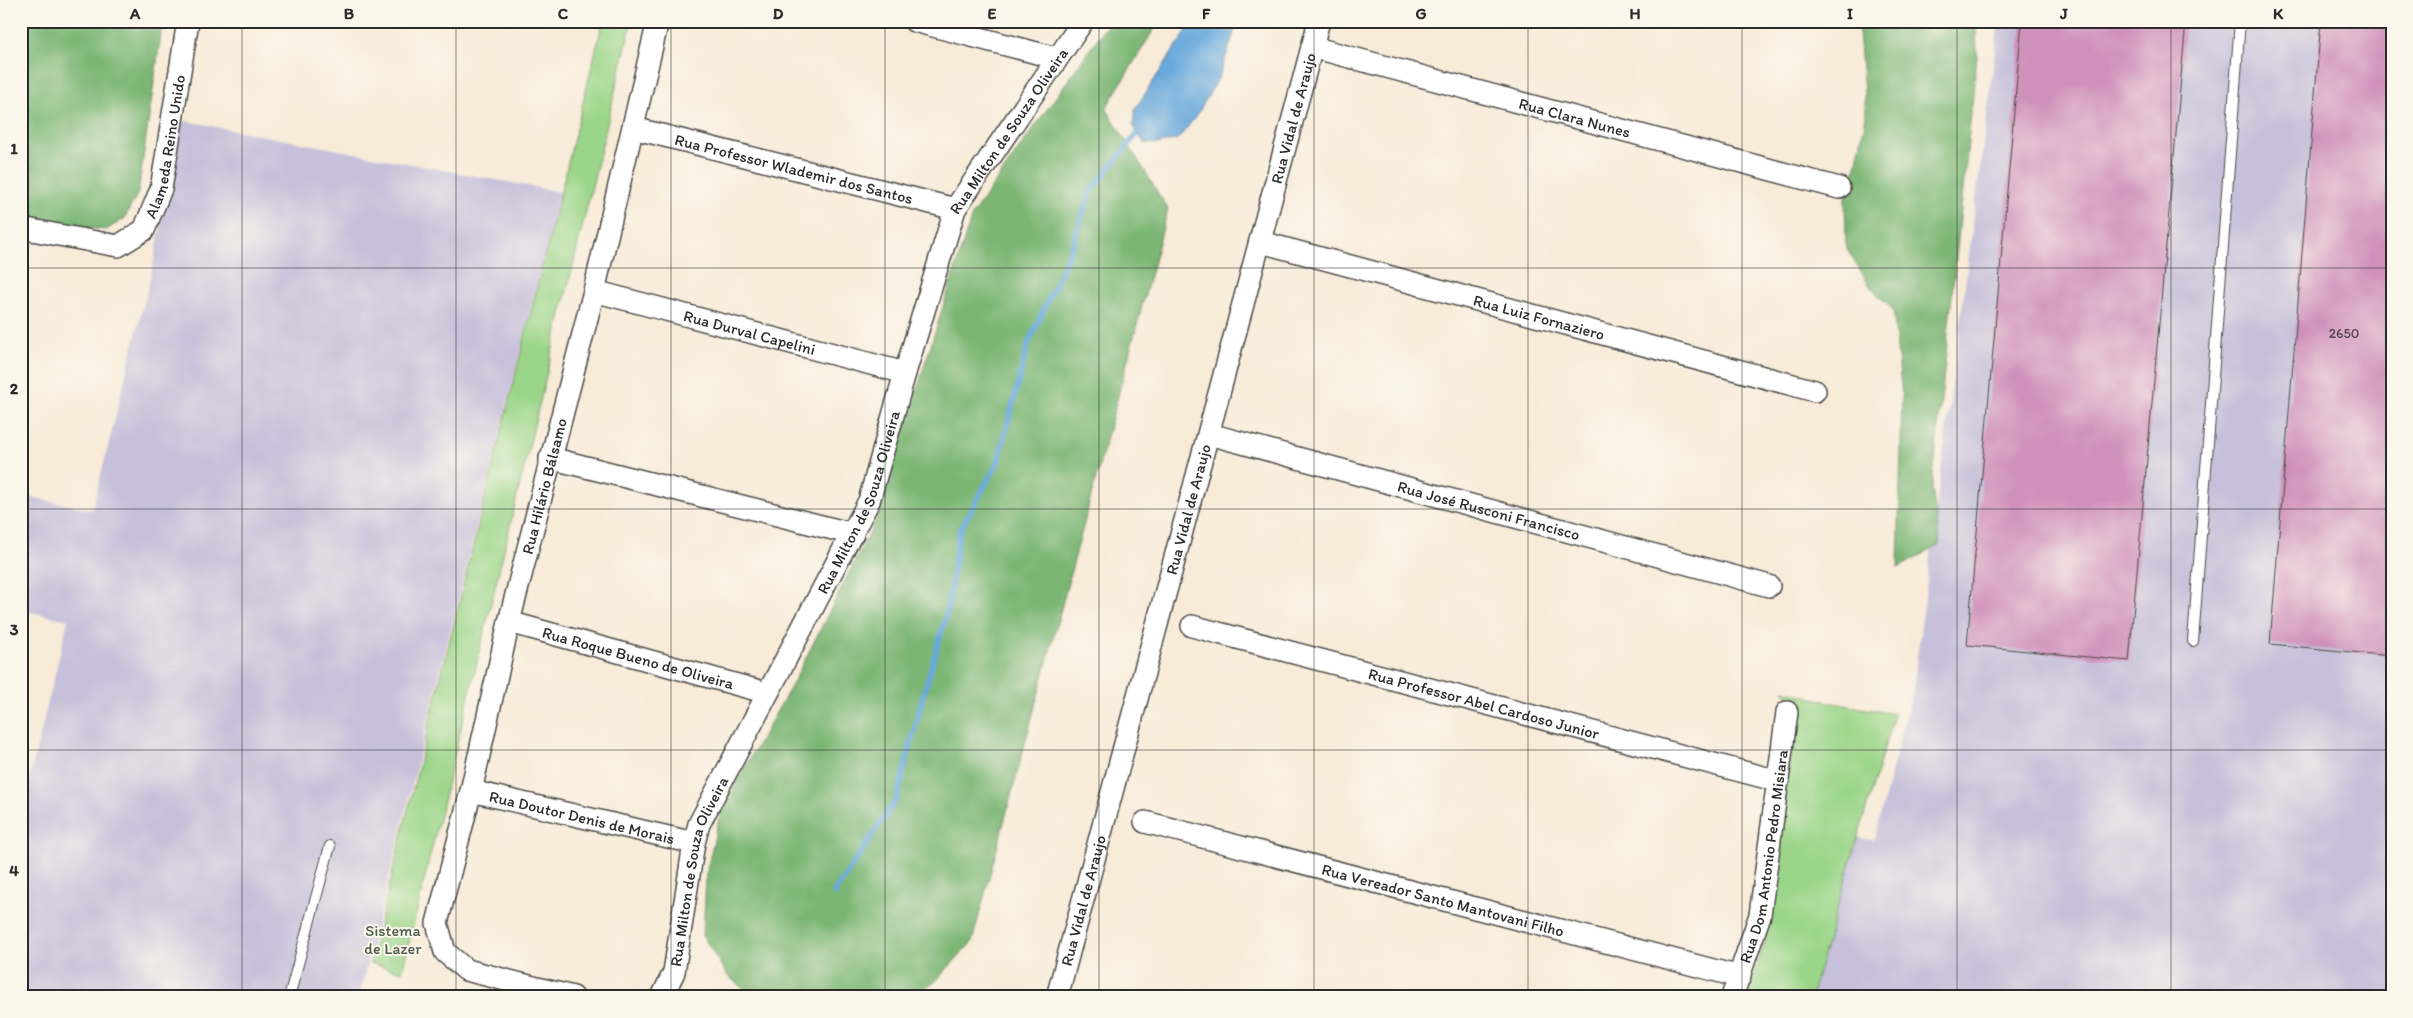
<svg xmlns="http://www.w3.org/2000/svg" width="2413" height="1018" font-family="Itim,sans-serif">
<rect width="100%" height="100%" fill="#fbf7ec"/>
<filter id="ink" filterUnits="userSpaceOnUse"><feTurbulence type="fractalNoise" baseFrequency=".02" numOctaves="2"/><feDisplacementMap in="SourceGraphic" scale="10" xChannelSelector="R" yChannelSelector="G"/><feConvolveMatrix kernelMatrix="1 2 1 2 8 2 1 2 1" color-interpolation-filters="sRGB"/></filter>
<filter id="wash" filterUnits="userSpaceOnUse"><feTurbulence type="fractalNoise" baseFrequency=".0096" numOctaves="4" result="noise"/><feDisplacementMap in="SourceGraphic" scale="20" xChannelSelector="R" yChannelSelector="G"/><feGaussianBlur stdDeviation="1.12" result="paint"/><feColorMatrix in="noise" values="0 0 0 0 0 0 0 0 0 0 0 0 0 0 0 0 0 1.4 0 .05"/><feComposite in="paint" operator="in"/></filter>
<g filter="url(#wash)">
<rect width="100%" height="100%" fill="#f8ebd8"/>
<g fill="#c6c0da">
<polygon points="1999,21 2392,21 2392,997 1811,997 1858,838 1874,840 1913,689"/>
<polygon points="181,120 560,192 359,997 21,997 21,813 68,620 21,610 21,495 92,510 152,271"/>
</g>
<g fill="#9bd589" stroke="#63805a">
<polygon points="603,21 632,21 402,972 370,963"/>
<path d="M1783,690L1828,702L1894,714L1811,997H1741L1758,964L1765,941L1792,738C1803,718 1797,707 1783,690Z"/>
</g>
<g fill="#7cb675" stroke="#547050">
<polygon points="21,21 163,21 138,193 124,219 106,230 69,226 21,215"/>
<polygon points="1110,21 1159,21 1106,108 1168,209 972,942 934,983 905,997 753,997 727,975 703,936 706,874 721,809 792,685 875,522 972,215"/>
<polygon points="1858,21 1976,21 1977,57 1932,487 1940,545 1898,568 1902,397 1893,310 1871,288 1846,247 1845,199 1855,171 1866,116"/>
</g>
<polygon fill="#67a9dc" stroke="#496a84" points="1193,21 1238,21 1219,77 1197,115 1178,139 1157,144 1144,143 1133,125 1135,109"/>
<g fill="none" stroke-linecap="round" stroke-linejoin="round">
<polyline stroke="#67a9dc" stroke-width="5.5" points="834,893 897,798 923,696 947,612 959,532 998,462 1028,344 1070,252 1090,192 1141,129"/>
</g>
<g id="blocks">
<g fill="#cf90bb">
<polygon points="2022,21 2186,21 2129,661 1967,645"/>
<polygon points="2321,21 2392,21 2392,656 2270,644"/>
</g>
</g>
</g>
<g filter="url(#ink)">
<use href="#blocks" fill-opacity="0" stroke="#4a4845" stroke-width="1"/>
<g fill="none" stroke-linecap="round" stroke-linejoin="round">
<g stroke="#4a4845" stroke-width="12">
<g id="service">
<polyline points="2193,641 2240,21"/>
<polyline points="289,997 330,846"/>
</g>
</g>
<g stroke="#4a4845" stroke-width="24">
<g id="minor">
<polyline points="914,21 1056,58"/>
<path id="s1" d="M1312,47L1839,188"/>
<path id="s2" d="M633,128L955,209"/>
<path id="s3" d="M21,228L118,246L144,230L161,189L188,21"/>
<path id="s4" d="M1261,242L1815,391"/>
<path id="s5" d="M594,291L905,373"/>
<path id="s6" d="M1209,434L1769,586"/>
<polyline points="550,458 853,534"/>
<path id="s7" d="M509,622L767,693"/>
<path id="s8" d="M1192,626L1778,781"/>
<path id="s9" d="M471,791L694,843"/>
<path id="s10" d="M1145,822L1740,977"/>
<path id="s11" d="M573,997L466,970L445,952L437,923L471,791L509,622L594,291L658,21"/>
<path id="s12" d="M662,997L674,972L694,843L699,824L869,501L905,373L955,209L1083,21"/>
<path id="s13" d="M1057,997L1319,21"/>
<path id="s14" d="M1732,997L1760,915L1787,712"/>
</g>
</g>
<use href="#service" stroke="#fff" stroke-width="10"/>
<use href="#minor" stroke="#fff" stroke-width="21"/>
</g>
</g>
<path fill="none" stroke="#2b2b2b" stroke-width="1" stroke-opacity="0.55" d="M242,21V997M456,21V997M671,21V997M885,21V997M1099,21V997M1314,21V997M1528,21V997M1742,21V997M1957,21V997M2171,21V997M21,268H2392M21,509H2392M21,750H2392"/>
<g text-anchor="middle" stroke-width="4" stroke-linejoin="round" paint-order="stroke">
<g font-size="14" fill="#54444f">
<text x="2344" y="338">2650</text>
</g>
<g font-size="16" fill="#2b2b2b" stroke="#fbf7ec">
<text dy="6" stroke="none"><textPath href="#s13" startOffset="910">Rua Vidal de Araujo</textPath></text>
<text dy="6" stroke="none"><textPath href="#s1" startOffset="272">Rua Clara Nunes</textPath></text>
<text dy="6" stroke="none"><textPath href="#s12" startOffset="942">Rua Milton de Souza Oliveira</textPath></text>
<text dy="6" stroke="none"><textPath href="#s3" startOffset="216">Alameda Reino Unido</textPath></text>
<text dy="6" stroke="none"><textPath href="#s2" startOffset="166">Rua Professor Wlademir dos Santos</textPath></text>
<text dy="6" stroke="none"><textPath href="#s4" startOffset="288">Rua Luiz Fornaziero</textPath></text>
<text dy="6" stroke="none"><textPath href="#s5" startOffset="161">Rua Durval Capelini</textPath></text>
<text dy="6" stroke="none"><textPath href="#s11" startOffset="618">Rua Hilário Bálsamo</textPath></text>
<text dy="6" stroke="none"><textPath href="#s12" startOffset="538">Rua Milton de Souza Oliveira</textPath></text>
<text dy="6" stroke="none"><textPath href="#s13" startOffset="505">Rua Vidal de Araujo</textPath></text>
<text dy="6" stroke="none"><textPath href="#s6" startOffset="290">Rua José Rusconi Francisco</textPath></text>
<text dy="6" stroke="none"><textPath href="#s7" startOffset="134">Rua Roque Bueno de Oliveira</textPath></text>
<text dy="6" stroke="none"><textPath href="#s8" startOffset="302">Rua Professor Abel Cardoso Junior</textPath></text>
<text dy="6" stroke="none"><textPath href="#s9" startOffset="114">Rua Doutor Denis de Morais</textPath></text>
<text dy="6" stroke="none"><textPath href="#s14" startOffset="145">Rua Dom Antonio Pedro Misiara</textPath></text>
<text dy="6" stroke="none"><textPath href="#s12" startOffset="132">Rua Milton de Souza Oliveira</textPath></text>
<text dy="6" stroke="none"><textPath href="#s13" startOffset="100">Rua Vidal de Araujo</textPath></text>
<text dy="6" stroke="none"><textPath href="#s10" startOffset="308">Rua Vereador Santo Mantovani Filho</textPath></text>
</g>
<g font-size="16" fill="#4d5e47" stroke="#fbf7ec">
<text x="393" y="936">Sistema<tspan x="393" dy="18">de Lazer</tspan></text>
</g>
</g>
<rect width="2413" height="1018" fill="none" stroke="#fbf7ec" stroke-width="55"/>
<rect x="28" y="28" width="2358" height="962" fill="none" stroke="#2b2b2b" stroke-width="2"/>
<g font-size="16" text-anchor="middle" font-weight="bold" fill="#2b2b2b">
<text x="135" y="19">A</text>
<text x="349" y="19">B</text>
<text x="563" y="19">C</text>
<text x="778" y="19">D</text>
<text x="992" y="19">E</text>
<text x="1206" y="19">F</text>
<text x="1421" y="19">G</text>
<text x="1635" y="19">H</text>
<text x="1850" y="19">I</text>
<text x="2064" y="19">J</text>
<text x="2278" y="19">K</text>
<text x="14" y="154">1</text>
<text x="14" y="394">2</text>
<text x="14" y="635">3</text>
<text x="14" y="876">4</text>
</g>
</svg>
